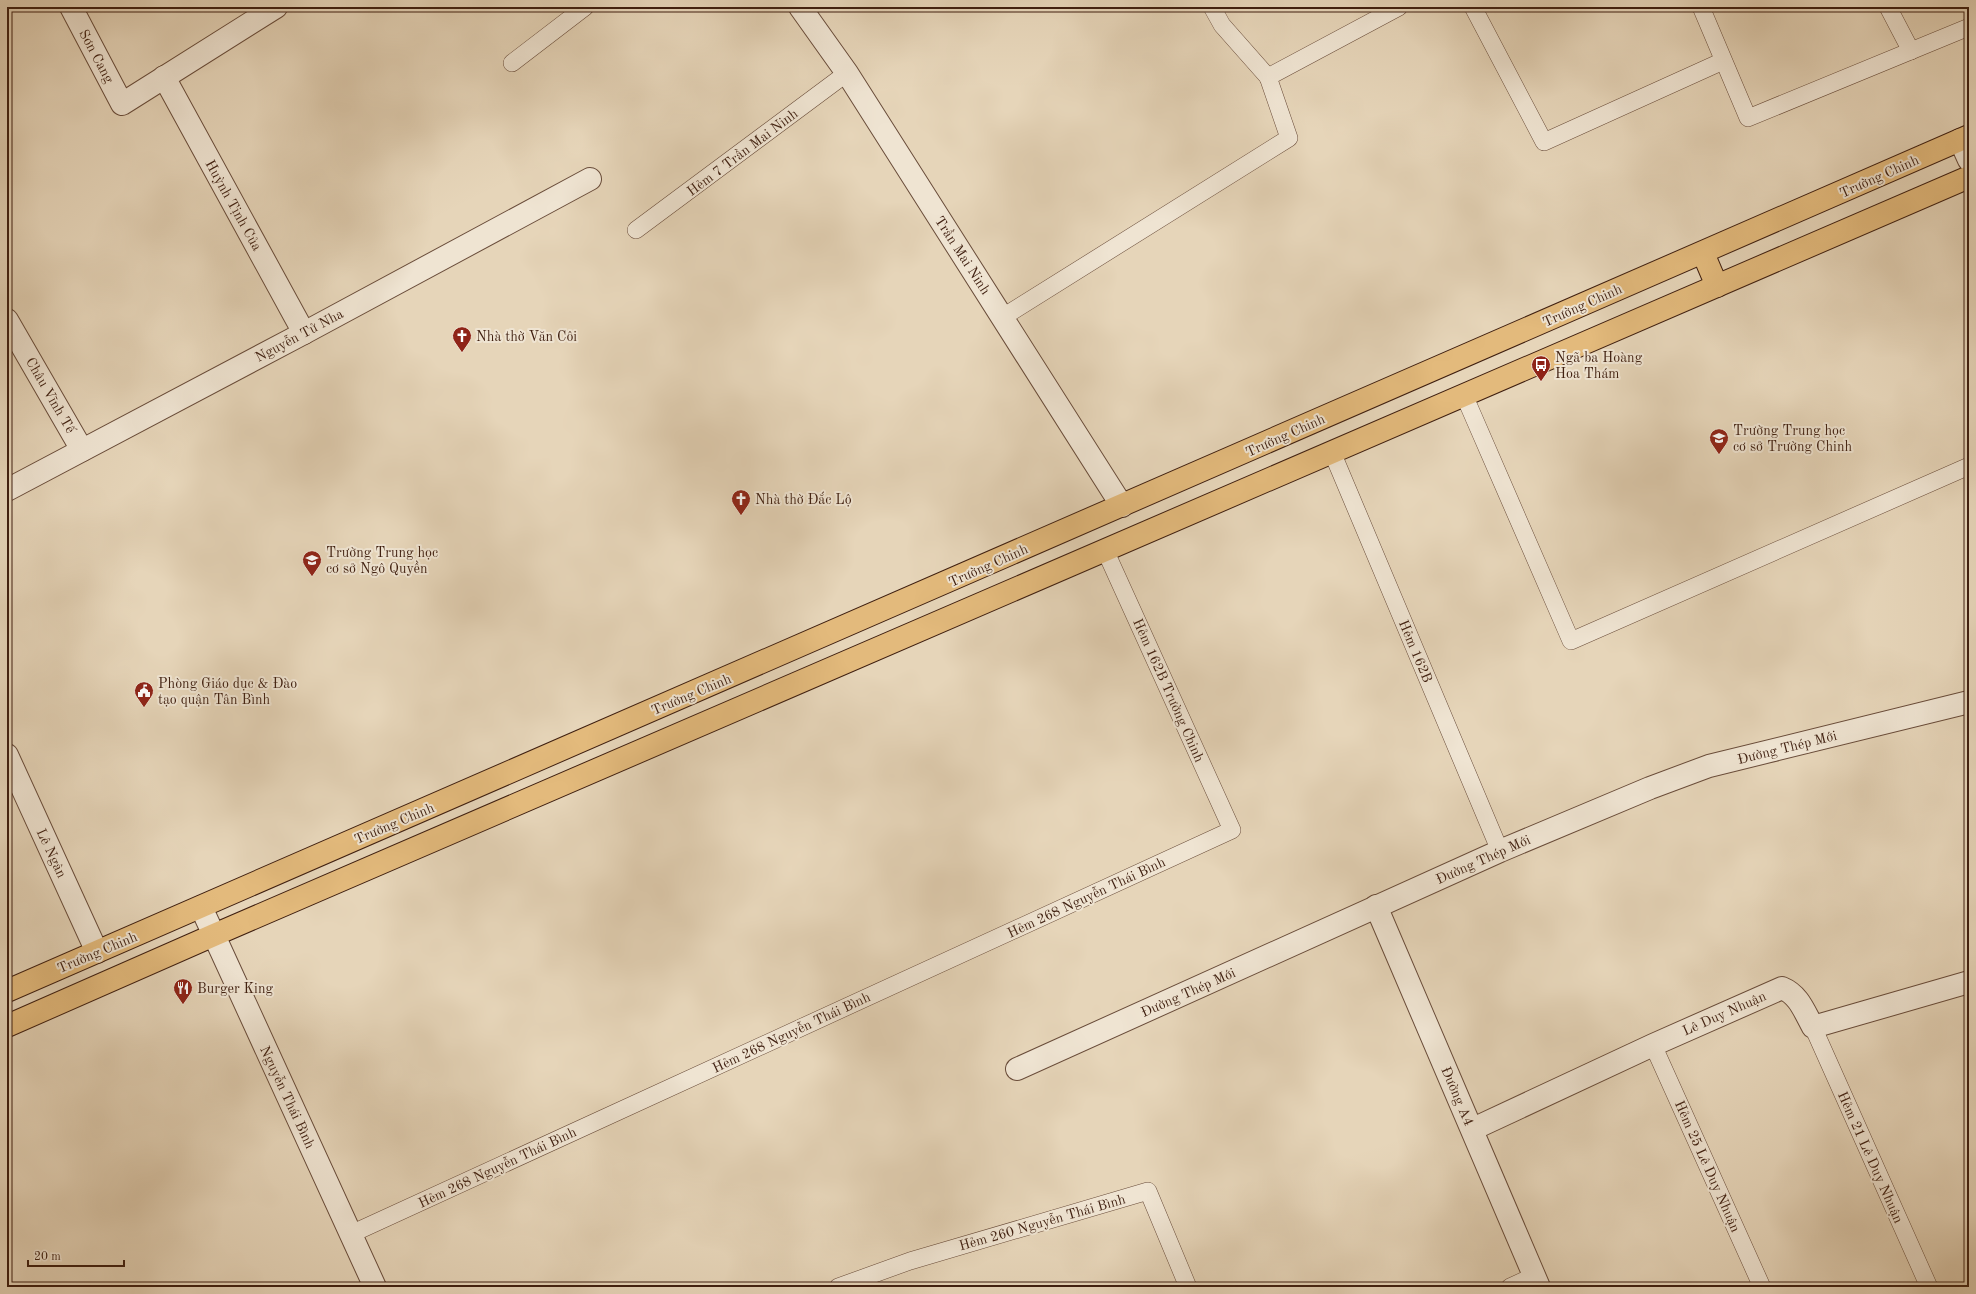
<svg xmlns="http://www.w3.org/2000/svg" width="1976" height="1294" font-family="'Old Standard TT',serif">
<rect width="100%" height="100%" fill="#e6d5b9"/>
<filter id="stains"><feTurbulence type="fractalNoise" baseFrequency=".005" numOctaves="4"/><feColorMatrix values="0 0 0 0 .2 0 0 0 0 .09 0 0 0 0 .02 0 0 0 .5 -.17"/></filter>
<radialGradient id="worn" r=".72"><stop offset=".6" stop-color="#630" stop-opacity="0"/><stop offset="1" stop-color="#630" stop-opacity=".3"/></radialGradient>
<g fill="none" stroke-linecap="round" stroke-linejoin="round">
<g stroke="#694c3a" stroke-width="18">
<g id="service">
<polyline points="1212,7 1222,25 1268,77"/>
<polyline points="1473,7 1544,142 1723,61"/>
<polyline points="1701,7 1748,118 1969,27"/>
<polyline points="1888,7 1911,51"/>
<polyline points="512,63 585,7"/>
<polyline points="636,230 847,73"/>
<polyline points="1003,317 1289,138 1268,77 1399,7"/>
<polyline points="1464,395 1571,641 1969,466"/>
<polyline points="1332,452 1500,851"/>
<polyline points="1813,1027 1929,1287"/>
<polyline points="1653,1045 1762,1287"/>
<polyline points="351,1234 1232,830 1105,550"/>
<polyline points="838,1287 910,1261 1148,1191 1188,1287"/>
<polyline points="1510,1287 1534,1276"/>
</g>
</g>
<g stroke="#694c3a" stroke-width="24">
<g id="minor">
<polyline points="71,7 122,104 276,7"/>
<polyline points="800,7 847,73 1122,506"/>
<polyline points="164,77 304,333"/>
<polyline points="7,320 82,450"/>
<polyline points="7,490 304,333 590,179"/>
<polyline points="7,755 97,952"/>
<polyline points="1376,906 1539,1287"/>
<polyline points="1017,1069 1500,851 1650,788 1709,766 1969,702"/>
<path d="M1473,1129L1653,1045L1782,988C1799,995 1804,1011 1813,1027L1969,982"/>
</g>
</g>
<g stroke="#694c3a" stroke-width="24">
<g id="tertiary">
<polyline points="1960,140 1969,160"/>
<polyline points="201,907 375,1287"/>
</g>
</g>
<g stroke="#3f1f10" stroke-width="24">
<g id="primary">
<polyline points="1703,253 1717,286"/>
<polyline points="7,991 1969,136"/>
<polyline points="7,1026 214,935 1969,177"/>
</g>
</g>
<use href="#service" stroke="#efe4d2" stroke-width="17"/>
<use href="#minor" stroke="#efe4d2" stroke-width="22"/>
<use href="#tertiary" stroke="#efe4d2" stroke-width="22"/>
<use href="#primary" stroke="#e3ba7c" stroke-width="22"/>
</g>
<defs>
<g id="church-pin" transform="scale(1)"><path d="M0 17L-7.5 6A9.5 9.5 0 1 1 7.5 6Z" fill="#8f2418" stroke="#efe4d2"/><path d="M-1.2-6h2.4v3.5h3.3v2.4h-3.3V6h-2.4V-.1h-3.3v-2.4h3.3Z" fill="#fff"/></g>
<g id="bus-pin" transform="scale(1)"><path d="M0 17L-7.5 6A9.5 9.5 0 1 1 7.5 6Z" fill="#8f2418" stroke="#efe4d2"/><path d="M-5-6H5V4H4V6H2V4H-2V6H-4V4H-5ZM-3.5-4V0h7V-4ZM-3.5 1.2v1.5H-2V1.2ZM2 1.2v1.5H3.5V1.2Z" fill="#fff"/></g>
<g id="school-pin" transform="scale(1)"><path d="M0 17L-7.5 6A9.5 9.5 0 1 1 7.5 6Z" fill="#8f2418" stroke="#efe4d2"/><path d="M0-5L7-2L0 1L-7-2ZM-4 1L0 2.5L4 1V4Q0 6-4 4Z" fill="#fff"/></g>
<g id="civic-pin" transform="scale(1)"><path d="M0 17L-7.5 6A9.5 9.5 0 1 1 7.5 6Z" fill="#8f2418" stroke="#efe4d2"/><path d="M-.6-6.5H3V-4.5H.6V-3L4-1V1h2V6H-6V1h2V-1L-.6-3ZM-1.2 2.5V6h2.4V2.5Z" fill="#fff"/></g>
<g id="restaurant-pin" transform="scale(1)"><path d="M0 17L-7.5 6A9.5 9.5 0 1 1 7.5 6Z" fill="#8f2418" stroke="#efe4d2"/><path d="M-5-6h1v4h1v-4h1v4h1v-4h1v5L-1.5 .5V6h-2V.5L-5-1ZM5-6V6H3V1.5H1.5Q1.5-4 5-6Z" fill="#fff"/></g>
</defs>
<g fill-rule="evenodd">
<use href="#church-pin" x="462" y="336"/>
<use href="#bus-pin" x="1541" y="365"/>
<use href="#school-pin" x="1719" y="438"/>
<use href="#church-pin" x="741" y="499"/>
<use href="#school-pin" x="312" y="560"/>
<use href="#civic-pin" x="144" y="691"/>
<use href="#restaurant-pin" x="183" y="988"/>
</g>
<g text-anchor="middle" stroke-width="4" stroke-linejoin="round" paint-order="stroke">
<g font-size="14" fill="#3f1f10" stroke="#efe4d2">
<text transform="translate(97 56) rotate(62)" y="5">Sơn Cang</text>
<text transform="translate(742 152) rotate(-37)" y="5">Hẻm 7 Trần Mai Ninh</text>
<text transform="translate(1879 176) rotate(-24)" y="5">Trường Chinh</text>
<text transform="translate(234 205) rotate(61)" y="5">Huỳnh Tịnh Của</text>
<text transform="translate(963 255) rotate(57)" y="5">Trần Mai Ninh</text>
<text transform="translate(1582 305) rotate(-24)" y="5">Trường Chinh</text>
<text transform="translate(299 335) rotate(-28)" y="5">Nguyễn Tử Nha</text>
<text transform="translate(51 395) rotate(60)" y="5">Châu Vĩnh Tế</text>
<text transform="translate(1285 435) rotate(-24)" y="5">Trường Chinh</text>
<text transform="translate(988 565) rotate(-24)" y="5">Trường Chinh</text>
<text transform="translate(1416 651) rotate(67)" y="5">Hẻm 162B</text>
<text transform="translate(1169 690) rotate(66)" y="5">Hẻm 162B Trường Chinh</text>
<text transform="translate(691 694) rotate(-23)" y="5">Trường Chinh</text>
<text transform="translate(1787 747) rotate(-14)" y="5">Đường Thép Mới</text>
<text transform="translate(394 823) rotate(-23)" y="5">Trường Chinh</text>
<text transform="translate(52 853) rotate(65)" y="5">Lê Ngân</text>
<text transform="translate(1483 859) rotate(-24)" y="5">Đường Thép Mới</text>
<text transform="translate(1086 897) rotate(-25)" y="5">Hẻm 268 Nguyễn Thái Bình</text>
<text transform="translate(97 952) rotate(-23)" y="5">Trường Chinh</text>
<text transform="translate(1188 992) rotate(-24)" y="5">Đường Thép Mới</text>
<text transform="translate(1724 1013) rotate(-24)" y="5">Lê Duy Nhuận</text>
<text transform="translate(791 1032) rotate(-25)" y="5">Hẻm 268 Nguyễn Thái Bình</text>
<text transform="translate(1458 1096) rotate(67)" y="5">Đường A4</text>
<text transform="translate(288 1097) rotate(65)" y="5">Nguyễn Thái Bình</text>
<text transform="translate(1871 1157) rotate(66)" y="5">Hẻm 21 Lê Duy Nhuận</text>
<text transform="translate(1708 1166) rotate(66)" y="5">Hẻm 25 Lê Duy Nhuận</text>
<text transform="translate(497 1167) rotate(-25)" y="5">Hẻm 268 Nguyễn Thái Bình</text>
<text transform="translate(1042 1222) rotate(-16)" y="5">Hẻm 260 Nguyễn Thái Bình</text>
</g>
<g font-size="14" fill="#3f1f10" stroke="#efe4d2" text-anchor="start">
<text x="476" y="341">Nhà thờ Văn Côi</text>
<text x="1555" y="362">Ngã ba Hoàng<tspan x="1555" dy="16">Hoa Thám</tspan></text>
<text x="1733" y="435">Trường Trung học<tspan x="1733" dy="16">cơ sở Trường Chinh</tspan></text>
<text x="755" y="504">Nhà thờ Đắc Lộ</text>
<text x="326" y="557">Trường Trung học<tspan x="326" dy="16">cơ sở Ngô Quyền</tspan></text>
<text x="158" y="688">Phòng Giáo dục &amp; Đào<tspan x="158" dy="16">tạo quận Tân Bình</tspan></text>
<text x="197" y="993">Burger King</text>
</g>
</g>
<rect width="1976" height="1294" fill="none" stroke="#e6d5b9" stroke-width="24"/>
<rect x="8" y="8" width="1960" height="1278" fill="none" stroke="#3f1f10" stroke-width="2"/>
<rect x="12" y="12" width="1952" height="1270" fill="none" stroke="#3f1f10"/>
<path d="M28 1260v6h96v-6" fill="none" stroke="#3f1f10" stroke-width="2"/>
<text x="34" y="1260" font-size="12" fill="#3f1f10" stroke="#efe4d2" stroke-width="3" paint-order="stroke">20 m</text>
<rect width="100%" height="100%" filter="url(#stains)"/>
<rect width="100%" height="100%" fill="url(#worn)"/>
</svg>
